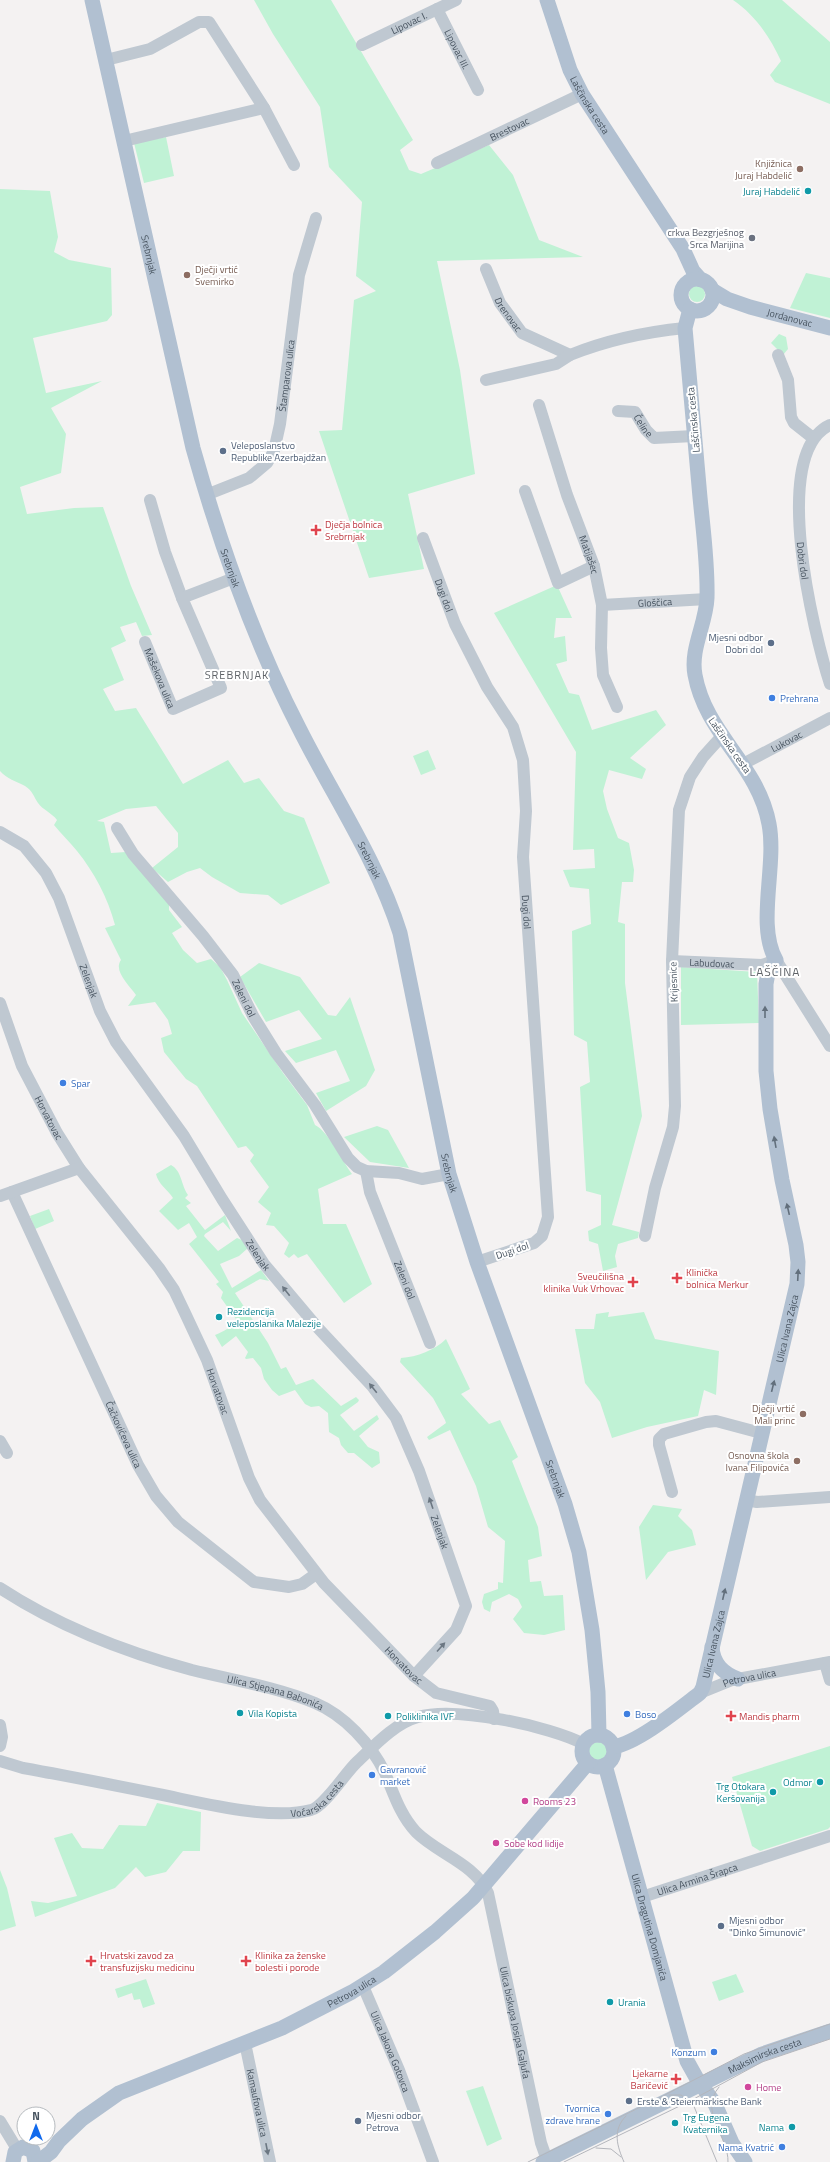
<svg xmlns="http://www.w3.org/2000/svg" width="830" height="2162" font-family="'Titillium Web',sans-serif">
<rect width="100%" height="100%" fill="#f4f2f2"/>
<g fill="#c0f2d5">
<polygon points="254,0 331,0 413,140 400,150 409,170 421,174 489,145 513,175 539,240 583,257 437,261 460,370 475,474 408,494 424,569 369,578 319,431 342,430 354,300 376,291 356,276 362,202 329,167 320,107 273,34"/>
<path d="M733,0H782L830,42V104L775,82L770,75L781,61C770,37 755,15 733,0Z"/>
<polygon points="166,137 174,176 144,183 134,143"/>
<path d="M0,189L50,191L58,237L54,252L69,260L111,268L112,315L107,321L33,338L46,393L102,381L51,408L66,434L61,473L20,487L27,514L74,508L103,507L131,586L152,635L142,636L136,622L120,627L126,641L111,648L124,680L103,689L115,711L136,708L183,784L228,760L244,783L259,778L284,811L304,818L330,883L281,905L268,895L240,893L212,877L200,868L187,872L168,882L152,868L178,847V833L156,806L126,809L97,821L104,822L111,853L126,852L169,903V910L182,927L172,933L183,950L197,963L211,959L220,967L227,980L242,1013L283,1073L307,1105L315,1125C328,1131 343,1162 352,1174L318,1189L323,1224H346L372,1284L344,1303L307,1254L298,1258L294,1254L289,1258L284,1254L289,1243L274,1226L266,1225L271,1213L258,1202L269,1187L250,1161L254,1155L246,1146L238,1148L197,1086L186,1079L164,1052L161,1038L172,1034L168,1020L155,1002L128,1006L136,995C129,985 113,971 121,960L105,928L115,925C108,898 94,872 77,851C70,842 61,834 54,825L57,820C52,813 43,810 38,803C34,797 32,790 25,786C16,781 7,779 0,771Z"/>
<polygon points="806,273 830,278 830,318 790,308"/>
<circle cx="697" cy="294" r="8"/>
<polygon points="779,334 786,337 788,349 783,355 771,343"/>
<polygon points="557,585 572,618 556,618 554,638 565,636 567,661 556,664 569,693 579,695 592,730 656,710 666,725 630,758 646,769 642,779 609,770 603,791 607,809 618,838 629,843 634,870 633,882 622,882 618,922 625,924 625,983 642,1116 612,1225 639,1232 638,1238 618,1244 615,1256 617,1267 603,1271 598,1244 589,1241 588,1231 601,1225 601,1195 586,1191 580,1087 590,1082 587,1042 574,1035 572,931 591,924 589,889 570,887 563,870 595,868 594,849 573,850 576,752 494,613"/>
<polygon points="428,750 436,769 421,775 413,756"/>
<polygon points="259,963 300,977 328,1015 336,1016 350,997 375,1070 366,1086 326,1111 316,1093 350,1081 336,1050 296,1063 285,1051 322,1039 299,1010 266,1022 240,977"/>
<polygon points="681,967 757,972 759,1023 681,1025"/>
<polygon points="377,1126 388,1130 409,1168 370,1162 344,1137"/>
<path d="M171,1165C182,1171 181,1185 188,1195L185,1198L191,1203L186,1206L205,1230L225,1215L231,1231L223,1222L205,1234L204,1236L218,1251L237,1238L242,1240L248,1248L239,1256L220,1264L232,1288L261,1270L269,1281L260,1279L235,1293L268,1343L281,1369L286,1367L296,1385L313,1379L341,1406L356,1397L359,1400L358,1402L340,1415L354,1431L377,1415L379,1419L359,1436L368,1447L379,1452L380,1463L372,1468L354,1453H348L341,1445L339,1438L329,1432L328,1413L319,1406L311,1407L305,1404L295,1390L279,1396L272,1390L264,1379L261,1368L253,1358L246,1359L245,1358L248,1352L236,1336L222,1347L215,1335C223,1332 232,1327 236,1319L221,1298L223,1292L216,1284L219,1282L189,1244L197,1237L189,1223L178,1230L159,1211L173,1198C168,1190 158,1184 156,1174Z"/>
<polygon points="49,1209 54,1221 35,1229 30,1216"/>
<polygon points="609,1312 608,1317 644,1312 655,1339 719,1351 716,1395 704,1390 698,1416 647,1427 612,1438 600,1402 585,1383 575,1329 594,1329 596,1314"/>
<path d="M446,1339L470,1389L461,1394L489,1424L500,1420L518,1457L512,1461L538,1527L542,1556L528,1560L530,1582L541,1581L544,1596L563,1595L565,1630L544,1635L524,1633L513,1619L522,1607L518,1599L509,1594L492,1602L490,1612L484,1609L482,1602L484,1594L498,1589V1582L503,1583L505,1541L488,1527L476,1486L450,1430L429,1440L427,1437L446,1423L445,1420L433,1398L400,1362L401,1358C417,1357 435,1350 446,1339Z"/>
<polygon points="653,1505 682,1509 678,1516 692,1530 696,1545 668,1552 646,1580 639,1527"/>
<circle cx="598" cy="1751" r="9"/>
<polygon points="830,1746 830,1827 828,1829 760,1851 752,1846 732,1777"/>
<polygon points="157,1803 201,1812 200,1851 183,1851 166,1872 145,1877 136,1867 115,1888 35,1917 31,1901 48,1903 77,1896 54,1838 72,1833 82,1848 103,1849 119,1825 146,1826"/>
<polygon points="0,1870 7,1888 16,1926 0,1931"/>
<polygon points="736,1974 744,1992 719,2001 712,1982"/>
<polygon points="146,1979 155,2004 143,2008 140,1999 134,2000 132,1993 118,1998 115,1989"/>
<polygon points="483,2086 502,2139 487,2146 466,2091"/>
</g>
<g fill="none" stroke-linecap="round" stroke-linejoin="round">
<g stroke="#bfc8d1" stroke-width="12">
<path id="s1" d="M437,9L478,90"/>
<path id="s2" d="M362,45L456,0"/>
<polyline points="106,60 150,49 199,22 209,22 264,108 294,165"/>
<polyline points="124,141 264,108"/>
<path id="s3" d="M437,163L582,94"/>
<path id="s4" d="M486,269L500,303L522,333L570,355C607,340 645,332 685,328"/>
<polyline points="778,355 788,380 791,417 794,423 813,438"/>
<polyline points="486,380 556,364 570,355"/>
<path id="s5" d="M539,405L567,495L594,566L602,605L601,648L603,675L617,707"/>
<path id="s6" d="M618,411L635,412L646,430L654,438L694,436"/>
<path id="s7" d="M830,425C769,453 814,634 830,684"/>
<polyline points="525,491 558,583 594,566"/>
<path id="s8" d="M206,495L249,478L267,463L274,451L280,424L299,275L316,218"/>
<polyline points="150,500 165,552 182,598"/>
<path id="s9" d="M423,538L455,624L487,687L513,727L523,760L526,811L523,857L548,1217L542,1236L534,1243L477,1262"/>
<path id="s10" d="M602,605L707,599"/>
<path id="s11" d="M145,642L173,709L221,688L182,598L234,578"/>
<path id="s12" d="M743,764L830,718"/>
<path id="s13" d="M117,828L133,854L203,936L233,975L253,1016L276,1053L315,1105L348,1158L357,1167L366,1171L399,1173L422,1179L449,1174"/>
<path id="s14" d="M0,832L24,846L46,873L59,898L100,1011L116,1042L184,1136L222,1199L264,1264L318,1328L372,1386L396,1418L419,1471L466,1606L456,1630L414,1676"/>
<path id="s15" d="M672,961L762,965L776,960L830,1046"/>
<path id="s16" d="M0,1003L22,1066L57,1133L79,1168L159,1268L174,1290L185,1313L207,1360L249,1478L260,1500L324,1583L414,1676L436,1693L490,1706L493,1711L494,1719"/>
<path id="s17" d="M366,1171L370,1192L430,1343"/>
<path id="s18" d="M12,1192L138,1465L156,1496L178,1522L254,1582L289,1587L302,1584L316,1574"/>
<polyline points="0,1196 79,1168"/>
<polyline points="645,1236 655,1188 673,1127 675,1106 672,961 679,810 690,777 703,757 721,737"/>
<polyline points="0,1441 7,1453"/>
<polyline points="672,1492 659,1445 659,1439 664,1434 706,1422 716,1421 761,1433"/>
<polyline points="746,1500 757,1502 830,1497"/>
<path id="s19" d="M0,1588C58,1626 125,1652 192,1670C233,1680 276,1687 315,1703C344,1715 371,1744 385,1773C394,1794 400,1815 416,1832C438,1854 474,1863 488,1893L541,2143L547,2160"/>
<polyline points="825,1663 830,1680"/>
<path id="s20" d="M700,1693L732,1680L830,1662"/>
<polyline points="0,1725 2,1737 0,1746"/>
<path id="s21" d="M0,1761L23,1768C68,1776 113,1785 158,1794C199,1802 271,1821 311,1810C324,1807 346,1772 357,1762C374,1746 395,1723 418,1717C455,1706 550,1726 584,1744"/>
<path id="s22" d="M642,1897L830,1836"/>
<path id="s23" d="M363,1986L399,2070L433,2162"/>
<path id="s24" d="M245,2043L270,2162"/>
<polyline points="0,2121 17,2149"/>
</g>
<g stroke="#b1c0d1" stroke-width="15">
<path id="s25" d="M92,0L193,448C220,544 253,639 299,728C333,796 377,860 400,933L449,1174L477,1262L565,1504L579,1552L592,1630L598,1692L599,1735"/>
<path id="s26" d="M547,0L570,70L582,94L683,249L693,271L701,280"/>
<circle cx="697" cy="295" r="16"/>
<path id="s27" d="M712,290L727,299L750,307L830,328"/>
<path d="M712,1647C713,1664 723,1673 738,1679"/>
<circle cx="598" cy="1751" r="16"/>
<path id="s28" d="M613,1747C638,1743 679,1709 700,1693L703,1687L797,1284L798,1262L796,1245L782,1180L770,1109L766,1071V984L768,973L776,960C756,925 777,866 769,824C758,764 706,735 695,675C690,649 706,624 707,598C708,560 702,523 699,486C694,433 690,381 685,328L690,309"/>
<path id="s29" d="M605,1765L687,2061L697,2079L715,2104L732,2143L745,2162"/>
<polyline points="13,2162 15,2152 23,2147 33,2151 35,2162"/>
<path id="s30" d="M38,2162L51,2152L59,2141L82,2119L119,2093L282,2028L352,1992L384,1972L435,1932L473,1898L588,1763"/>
<path id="s31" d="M543,2162L762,2054L830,2031"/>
</g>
<g stroke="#b4b6bc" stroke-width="1">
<path d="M719,2087C698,2112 729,2136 728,2162"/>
<polyline points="669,2095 681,2095 693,2104 717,2162"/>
<polyline points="596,2148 611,2149 621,2157"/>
<polyline points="528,2162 659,2098 744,2054 830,2024"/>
<polyline points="564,2162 690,2101 762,2062 830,2039"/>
<path d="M624,2162C617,2146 612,2130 626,2116"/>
</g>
</g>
<defs><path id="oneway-solid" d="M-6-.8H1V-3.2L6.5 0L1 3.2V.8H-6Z"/></defs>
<g fill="#626f7c">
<use href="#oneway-solid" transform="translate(765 1012) rotate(-90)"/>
<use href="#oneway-solid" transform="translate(775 1142) rotate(-100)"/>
<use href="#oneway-solid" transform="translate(788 1209) rotate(-103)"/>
<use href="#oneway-solid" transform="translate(798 1275) rotate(-87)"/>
<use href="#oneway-solid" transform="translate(773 1386) rotate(-76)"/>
<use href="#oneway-solid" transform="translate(724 1594) rotate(-77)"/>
</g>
<g fill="#6c7782">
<use href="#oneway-solid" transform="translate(286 1291) rotate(-128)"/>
<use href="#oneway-solid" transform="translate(373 1388) rotate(-129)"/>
<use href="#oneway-solid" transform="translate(431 1503) rotate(-109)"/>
<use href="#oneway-solid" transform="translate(441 1647) rotate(-48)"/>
<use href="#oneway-solid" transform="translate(267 2149) rotate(79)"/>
</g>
<g fill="#8d6e63" stroke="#fff" stroke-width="1.5">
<circle cx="800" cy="169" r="4"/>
<circle cx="187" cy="275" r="4"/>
<circle cx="803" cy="1414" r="4"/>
<circle cx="797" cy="1461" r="4"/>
</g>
<g fill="#0f9aa8" stroke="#fff" stroke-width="1.5">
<circle cx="808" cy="191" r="4"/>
<circle cx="219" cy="1317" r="4"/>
<circle cx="240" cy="1713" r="4"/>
<circle cx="388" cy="1716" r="4"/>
<circle cx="820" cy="1782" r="4"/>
<circle cx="773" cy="1792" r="4"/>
<circle cx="610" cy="2002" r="4"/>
<circle cx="675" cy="2123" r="4"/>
<circle cx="792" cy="2127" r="4"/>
</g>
<circle fill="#6b7280" stroke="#fff" stroke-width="1.5" cx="752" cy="238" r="4"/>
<g fill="#5c6f8a" stroke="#fff" stroke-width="1.5">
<circle cx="223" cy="451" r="4"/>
<circle cx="771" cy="643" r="4"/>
<circle cx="721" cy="1926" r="4"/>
<circle cx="629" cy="2101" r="4"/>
<circle cx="358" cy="2121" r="4"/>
</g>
<g fill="#e0444e" stroke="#fff" stroke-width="1.5">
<path d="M314 524h4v4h4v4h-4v4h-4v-4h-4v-4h4z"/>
<path d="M675 1272h4v4h4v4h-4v4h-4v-4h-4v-4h4z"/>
<path d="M631 1276h4v4h4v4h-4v4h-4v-4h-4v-4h4z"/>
<path d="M729 1710h4v4h4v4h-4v4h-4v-4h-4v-4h4z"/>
<path d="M89 1955h4v4h4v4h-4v4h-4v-4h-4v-4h4z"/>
<path d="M244 1955h4v4h4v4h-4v4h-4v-4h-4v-4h4z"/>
<path d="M674 2073h4v4h4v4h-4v4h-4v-4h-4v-4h4z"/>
</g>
<g fill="#3f7fe0" stroke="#fff" stroke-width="1.5">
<circle cx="772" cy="698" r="4"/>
<circle cx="63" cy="1083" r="4"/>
<circle cx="627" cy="1714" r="4"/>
<circle cx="372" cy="1775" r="4"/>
<circle cx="714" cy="2052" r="4"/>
<circle cx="608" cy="2114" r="4"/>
<circle cx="782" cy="2147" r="4"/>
</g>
<g fill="#d1479c" stroke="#fff" stroke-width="1.5">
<circle cx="525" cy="1801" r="4"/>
<circle cx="496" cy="1843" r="4"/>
<circle cx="748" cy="2087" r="4"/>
</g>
<g text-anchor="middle" stroke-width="4" stroke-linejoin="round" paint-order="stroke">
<g font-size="10" fill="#485460" stroke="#fff">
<text dy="4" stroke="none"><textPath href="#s2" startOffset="52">Lipovac I.</textPath></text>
<text dy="4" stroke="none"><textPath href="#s1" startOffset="45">Lipovac III.</textPath></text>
<text dy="4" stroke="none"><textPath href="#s26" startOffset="114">Laščinska cesta</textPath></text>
<text dy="4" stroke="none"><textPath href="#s3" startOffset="80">Brestovac</textPath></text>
<text dy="4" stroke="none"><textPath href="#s25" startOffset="261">Srebrnjak</textPath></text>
<text dy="4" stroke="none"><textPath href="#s4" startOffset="51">Drenovac</textPath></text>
<text dy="4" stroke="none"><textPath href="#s27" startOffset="83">Jordanovac</textPath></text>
<text dy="4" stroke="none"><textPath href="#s8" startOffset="160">Štamparova ulica</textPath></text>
<text transform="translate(693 420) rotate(-95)" y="4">Laščinska cesta</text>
<text dy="4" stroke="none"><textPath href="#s6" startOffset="33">Čeline</textPath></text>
<text dy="4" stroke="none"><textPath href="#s5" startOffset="158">Matijašec</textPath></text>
<text dy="4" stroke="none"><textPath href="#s7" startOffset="146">Dobri dol</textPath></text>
<text dy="4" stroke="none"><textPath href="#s25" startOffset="585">Srebrnjak</textPath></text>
<text dy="4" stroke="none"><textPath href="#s9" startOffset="61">Dugi dol</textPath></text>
<text dy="4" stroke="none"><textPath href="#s10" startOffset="53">Gloščica</textPath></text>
<text dy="4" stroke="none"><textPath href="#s11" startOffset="39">Mašekova ulica</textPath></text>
<text dy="4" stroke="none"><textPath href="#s12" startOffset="49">Lukovac</textPath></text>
<text transform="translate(730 745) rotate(55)" y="4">Laščinska cesta</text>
<text dy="4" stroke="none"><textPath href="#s25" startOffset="909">Srebrnjak</textPath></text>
<text dy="4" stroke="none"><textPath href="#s9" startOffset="397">Dugi dol</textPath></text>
<text dy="4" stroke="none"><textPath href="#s15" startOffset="40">Labudovac</textPath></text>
<text dy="4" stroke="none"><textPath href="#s14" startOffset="179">Zelenjak</textPath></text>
<text transform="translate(673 982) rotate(-92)" y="4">Krijesnice</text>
<text dy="4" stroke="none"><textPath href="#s13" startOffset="213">Zeleni dol</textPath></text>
<text dy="4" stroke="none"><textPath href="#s16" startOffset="125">Horvatovac</textPath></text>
<text dy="4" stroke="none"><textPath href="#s25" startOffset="1233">Srebrnjak</textPath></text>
<text transform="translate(512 1250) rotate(-19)" y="4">Dugi dol</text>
<text dy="4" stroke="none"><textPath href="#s14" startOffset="502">Zelenjak</textPath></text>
<text dy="4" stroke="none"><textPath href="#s17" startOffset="116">Zeleni dol</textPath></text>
<text dy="4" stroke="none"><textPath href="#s28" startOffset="478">Ulica Ivana Zajca</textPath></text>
<text dy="4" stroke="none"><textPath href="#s16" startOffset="449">Horvatovac</textPath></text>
<text dy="4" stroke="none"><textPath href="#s18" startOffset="267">Čačkovićeva ulica</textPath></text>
<text dy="4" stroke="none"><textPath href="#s25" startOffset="1557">Srebrnjak</textPath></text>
<text dy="4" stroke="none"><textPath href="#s14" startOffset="838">Zelenjak</textPath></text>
<text dy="4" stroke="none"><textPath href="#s28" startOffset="154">Ulica Ivana Zajca</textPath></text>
<text dy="4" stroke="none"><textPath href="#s16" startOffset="785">Horvatovac</textPath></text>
<text dy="4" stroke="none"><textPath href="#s20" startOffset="52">Petrova ulica</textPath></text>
<text dy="4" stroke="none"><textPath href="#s19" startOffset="296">Ulica Stjepana Babonića</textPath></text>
<text dy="4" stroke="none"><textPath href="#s21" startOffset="327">Voćarska cesta</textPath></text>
<text dy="4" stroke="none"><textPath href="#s22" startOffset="58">Ulica Armina Šrapca</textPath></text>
<text dy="4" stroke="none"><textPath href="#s29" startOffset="168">Ulica Dragutina Domjanića</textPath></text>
<text dy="4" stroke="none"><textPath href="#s30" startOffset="361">Petrova ulica</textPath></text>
<text dy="4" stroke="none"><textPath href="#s19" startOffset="733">Ulica biskupa Josipa Galjufa</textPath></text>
<text dy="4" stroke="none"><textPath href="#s23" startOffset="71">Ulica Jakova Gotovca</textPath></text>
<text dy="4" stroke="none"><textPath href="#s31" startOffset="246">Maksimirska cesta</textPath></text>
<text dy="4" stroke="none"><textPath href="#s24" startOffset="61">Kamaufova ulica</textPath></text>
</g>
<g font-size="10" fill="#785e54" stroke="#fff" text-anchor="end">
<text x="792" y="167">Knjižnica<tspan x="792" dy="12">Juraj Habdelić</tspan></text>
<text x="195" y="273" text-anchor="start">Dječji vrtić<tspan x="195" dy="12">Svemirko</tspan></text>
<text x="795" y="1412">Dječji vrtić<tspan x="795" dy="12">Mali princ</tspan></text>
<text x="789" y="1459">Osnovna škola<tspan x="789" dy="12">Ivana Filipovića</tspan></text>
</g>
<g font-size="10" fill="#0d838f" stroke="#fff" text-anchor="start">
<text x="800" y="195" text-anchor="end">Juraj Habdelić</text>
<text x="227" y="1315">Rezidencija<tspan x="227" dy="12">veleposlanika Malezije</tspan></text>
<text x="248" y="1717">Vila Kopista</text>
<text x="396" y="1720">Poliklinika IVF</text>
<text x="812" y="1786" text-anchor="end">Odmor</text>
<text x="765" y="1790" text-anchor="end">Trg Otokara<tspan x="765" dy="12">Keršovanija</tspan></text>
<text x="618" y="2006">Urania</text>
<text x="683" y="2121">Trg Eugena<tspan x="683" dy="12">Kvaternika</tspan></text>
<text x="784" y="2131" text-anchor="end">Nama</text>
</g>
<g font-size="10" fill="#5b616d" stroke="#fff" text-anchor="end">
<text x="744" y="236">crkva Bezgrješnog<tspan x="744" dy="12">Srca Marijina</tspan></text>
</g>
<g font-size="10" fill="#4e5e75" stroke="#fff" text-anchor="start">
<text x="231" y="449">Veleposlanstvo<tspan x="231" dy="12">Republike Azerbajdžan</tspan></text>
<text x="763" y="641" text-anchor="end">Mjesni odbor<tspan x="763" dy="12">Dobri dol</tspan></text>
<text x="729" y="1924">Mjesni odbor<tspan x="729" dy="12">"Dinko Šimunović"</tspan></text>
<text x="637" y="2105">Erste &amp; Steiermärkische Bank</text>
<text x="366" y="2119">Mjesni odbor<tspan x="366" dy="12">Petrova</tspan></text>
</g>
<g font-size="10" fill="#be3a42" stroke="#fff" text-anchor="start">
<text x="325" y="528">Dječja bolnica<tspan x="325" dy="12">Srebrnjak</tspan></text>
<text x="686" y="1276">Klinička<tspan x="686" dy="12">bolnica Merkur</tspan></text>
<text x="624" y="1280" text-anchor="end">Sveučilišna<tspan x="624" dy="12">klinika Vuk Vrhovac</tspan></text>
<text x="739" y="1720">Mandis pharm</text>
<text x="100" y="1959">Hrvatski zavod za<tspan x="100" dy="12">transfuzijsku medicinu</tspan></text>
<text x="255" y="1959">Klinika za ženske<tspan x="255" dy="12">bolesti i porode</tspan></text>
<text x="668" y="2077" text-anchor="end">Ljekarne<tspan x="668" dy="12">Baričević</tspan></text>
</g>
<g font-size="10" fill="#366cbe" stroke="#fff" text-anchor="start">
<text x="780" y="702">Prehrana</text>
<text x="71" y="1087">Spar</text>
<text x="635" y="1718">Boso</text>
<text x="380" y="1773">Gavranović<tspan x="380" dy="12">market</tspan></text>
<text x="706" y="2056" text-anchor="end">Konzum</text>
<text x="600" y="2112" text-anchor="end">Tvornica<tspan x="600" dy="12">zdrave hrane</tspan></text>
<text x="774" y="2151" text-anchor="end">Nama Kvatrić</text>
</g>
<g font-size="10" fill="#b23c85" stroke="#fff" text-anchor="start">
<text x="533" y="1805">Rooms 23</text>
<text x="504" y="1847">Sobe kod lidije</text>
<text x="756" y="2091">Home</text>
</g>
<g font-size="11" letter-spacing="1" fill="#5e6267" stroke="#fff">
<text x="237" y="679">SREBRNJAK</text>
</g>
<g font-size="12" letter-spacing="1" fill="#5e6267" stroke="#fff">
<text x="775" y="976">LAŠČINA</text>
</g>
</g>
<g transform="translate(36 2126)"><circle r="19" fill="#ffffff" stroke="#b6bbbf"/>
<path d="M0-3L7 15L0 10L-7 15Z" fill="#126aed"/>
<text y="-6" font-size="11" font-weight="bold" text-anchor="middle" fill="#485460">N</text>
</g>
</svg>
